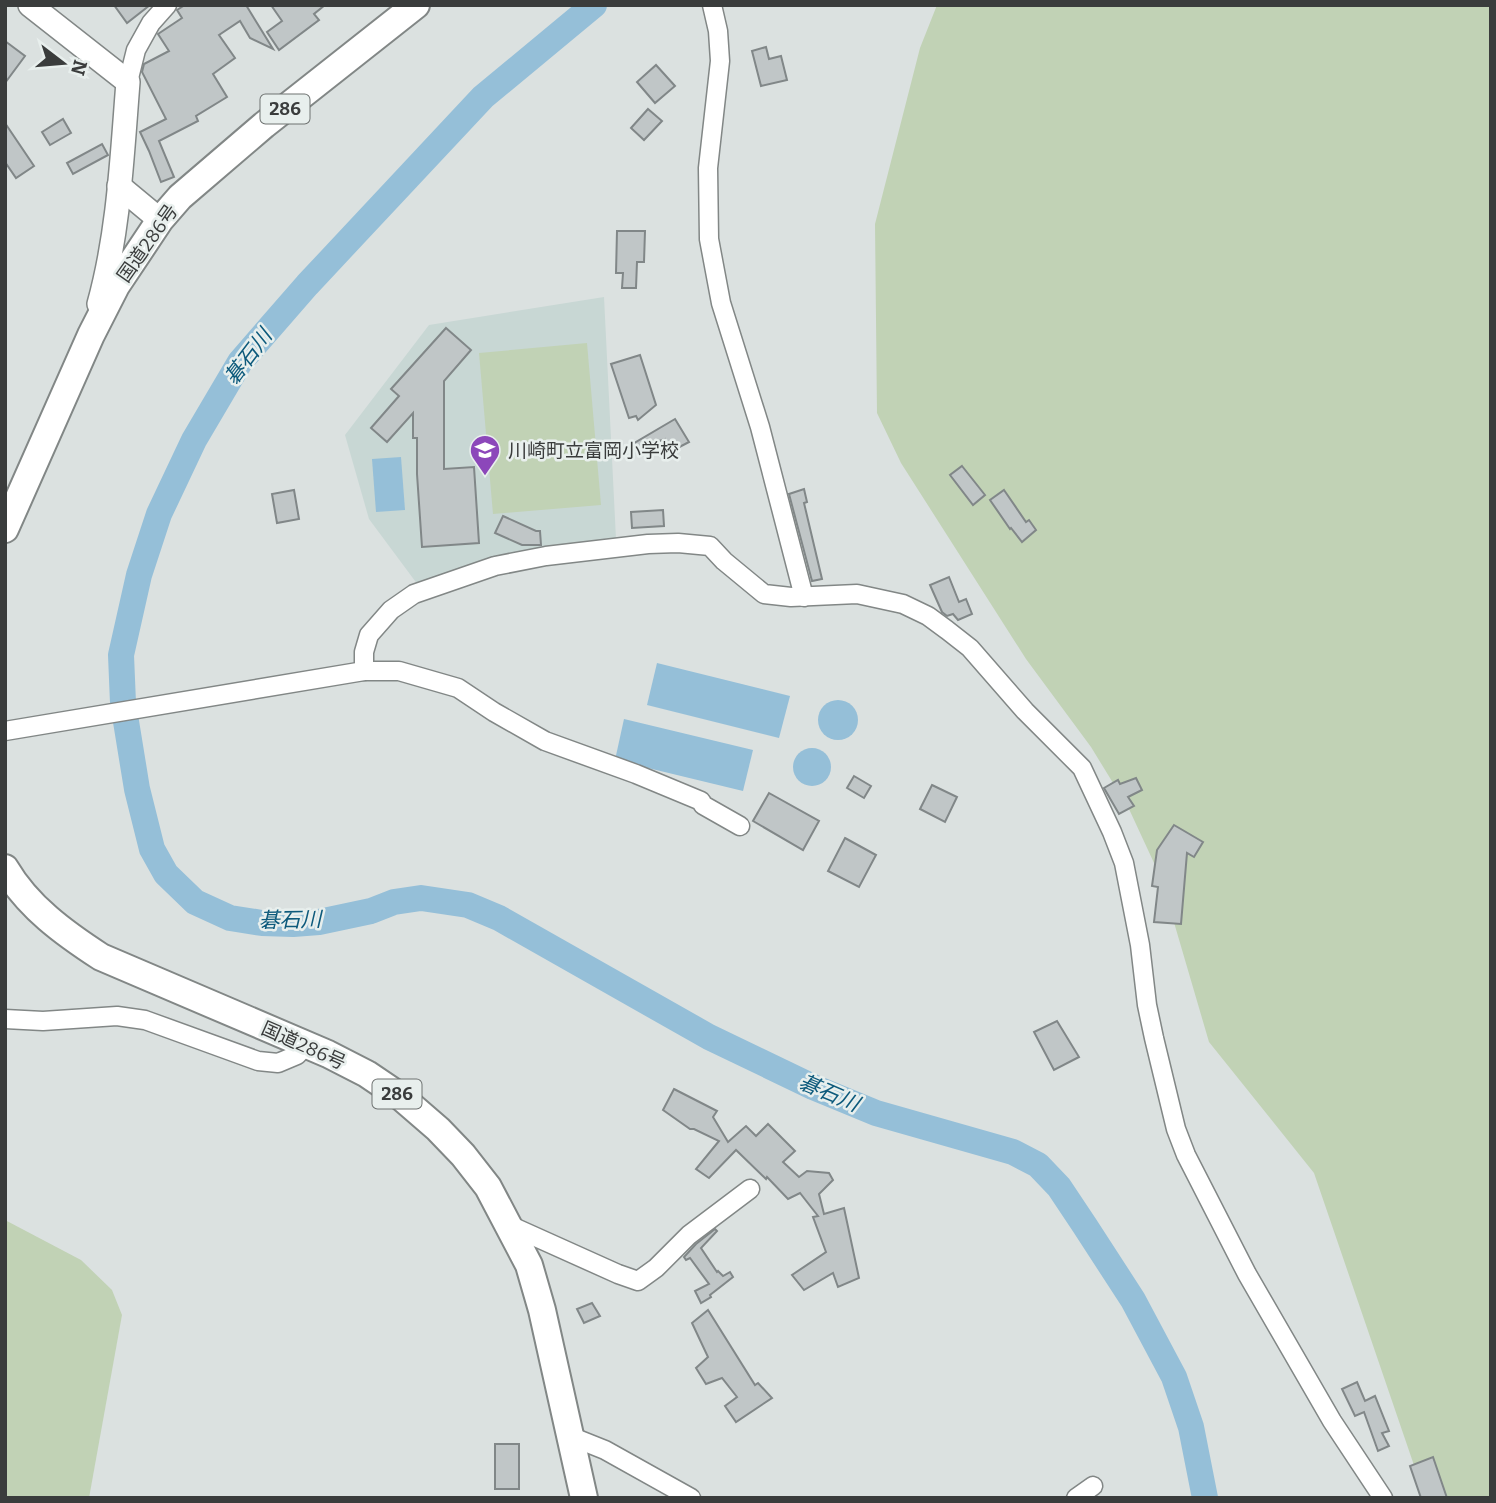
<svg xmlns="http://www.w3.org/2000/svg" width="1496" height="1503" font-family="Bitter,'Noto Sans JP',serif">
<rect width="100%" height="100%" fill="#dbe1e0"/>
<polygon fill="#c8d7d4" points="604,297 616,539 513,553 418,585 369,519 345,435 429,325"/>
<g fill="#c1d2b5">
<polygon points="937,5 1491,5 1491,1498 1428,1498 1417,1474 1314,1173 1209,1042 1161,878 1129,809 1091,747 1026,659 901,463 877,413 875,224 920,48"/>
<polygon points="587,343 601,505 493,514 479,353"/>
<polygon points="5,1220 81,1260 112,1290 122,1315 89,1498 5,1498"/>
</g>
<g fill="#95bfd8">
<polygon points="401,457 405,510 376,512 372,459"/>
<polygon points="657,663 790,696 779,738 647,705"/>
<circle cx="838" cy="720" r="20"/>
<polygon points="624,719 753,750 743,791 615,760"/>
<circle cx="812" cy="767" r="19"/>
</g>
<g fill="none" stroke-linecap="round" stroke-linejoin="round">
<polyline stroke="#95bfd8" stroke-width="26" points="594,5 483,97 307,285 240,362 194,440 159,514 139,575 121,655 123,703 137,789 152,849 166,874 195,902 230,918 262,923 293,924 319,922 371,911 394,902 421,898 468,905 499,918 709,1037 813,1087 876,1113 1013,1152 1038,1165 1059,1187 1085,1226 1133,1300 1174,1377 1191,1427 1205,1498"/>
</g>
<g fill="#c0c6c7" stroke="#818788" stroke-width="2">
<polygon points="114,5 150,5 127,23"/>
<polygon points="185,5 246,5 273,49 250,38 240,21 219,35 235,58 213,74 227,97 196,116 198,121 159,141 174,177 161,182 149,151 140,132 166,119 142,72 144,64 169,51 158,34 182,18 177,10"/>
<polygon points="271,5 325,5 314,14 319,20 279,50 267,32 282,21"/>
<polygon points="5,41 25,56 5,83"/>
<polygon points="766,47 769,59 781,56 787,80 761,86 752,51"/>
<polygon points="656,65 675,86 655,103 637,82"/>
<polygon points="648,109 662,121 644,140 631,128"/>
<polygon points="63,119 71,133 50,145 42,132"/>
<polygon points="5,123 34,166 16,178 5,162"/>
<polygon points="102,144 108,155 73,174 67,163"/>
<polygon points="617,231 645,231 644,262 637,262 636,288 622,288 623,273 616,273"/>
<polygon points="446,328 471,350 444,381 444,469 474,467 479,543 422,547 417,474 417,438 413,438 413,413 387,442 371,428 399,396 391,389"/>
<polygon points="640,355 656,405 638,420 636,416 629,418 611,364"/>
<polygon points="675,419 689,442 672,451 665,439 633,450 631,445"/>
<polygon points="962,466 985,495 973,505 950,475"/>
<polygon points="804,489 807,502 804,503 822,579 812,581 789,494"/>
<polygon points="294,490 299,519 277,523 272,494"/>
<polygon points="1004,490 1026,522 1029,520 1036,530 1022,542 1011,528 1010,529 990,500"/>
<polygon points="663,510 664,526 632,528 631,512"/>
<polygon points="503,516 536,531 540,531 541,545 522,545 495,533"/>
<polygon points="949,577 959,602 966,599 972,614 958,620 953,614 947,616 942,612 930,585"/>
<polygon points="854,776 871,786 864,798 847,788"/>
<polygon points="1136,778 1142,790 1128,797 1134,806 1119,814 1104,788 1118,780 1120,784"/>
<polygon points="932,785 957,797 945,822 920,809"/>
<polygon points="769,793 819,821 803,850 753,821"/>
<polygon points="1174,825 1203,842 1194,857 1187,853 1181,924 1154,922 1158,887 1152,886 1157,850"/>
<polygon points="845,838 876,855 859,887 828,871"/>
<polygon points="1057,1021 1079,1057 1054,1070 1034,1032"/>
<polygon points="674,1089 717,1111 713,1117 728,1142 746,1126 756,1136 768,1124 795,1151 783,1162 799,1177 807,1171 829,1173 833,1180 819,1194 824,1214 844,1208 859,1278 838,1287 833,1273 804,1290 792,1275 826,1252 813,1217 818,1216 800,1193 788,1199 767,1177 766,1179 736,1150 709,1178 696,1169 719,1141 694,1129 690,1129 663,1110"/>
<polygon points="715,1229 717,1231 701,1248 717,1272 718,1271 723,1276 730,1272 733,1277 710,1295 711,1297 701,1303 695,1291 709,1284 690,1258 686,1260 684,1257 696,1244"/>
<polygon points="592,1303 600,1316 584,1323 577,1309"/>
<polygon points="708,1310 755,1385 758,1383 772,1398 736,1422 725,1406 737,1397 722,1378 706,1384 696,1368 708,1357 692,1323"/>
<polygon points="1357,1382 1365,1401 1375,1396 1389,1431 1382,1433 1389,1446 1378,1451 1364,1412 1355,1416 1342,1389"/>
<rect x="495" y="1444" width="24" height="45"/>
<polygon points="1433,1457 1447,1498 1421,1498 1410,1466"/>
</g>
<g fill="none" stroke-linecap="round" stroke-linejoin="round">
<g stroke="#828786" stroke-width="21">
<g id="minor">
<polyline points="712,5 718,31 720,61 708,168 709,239 721,303 760,427 804,597"/>
<polyline points="128,82 136,50 151,23 167,5"/>
<polyline points="364,671 364,652 369,635 391,610 414,594 495,566 546,556 648,544 678,543 710,546 724,561 764,594 791,597 857,594 903,604 928,616 947,630 970,648 1025,711 1082,768 1112,832 1124,863 1140,945 1147,1005 1154,1038 1176,1129 1186,1155 1247,1274 1332,1421 1383,1498"/>
<polyline points="5,731 364,671 399,671 458,688 494,712 545,741 636,774 701,801 703,805 740,826"/>
<polyline points="5,1019 43,1021 117,1016 145,1020 258,1061 278,1063 297,1055 306,1045"/>
<polyline points="509,1225 618,1274 638,1281 656,1268 689,1235 750,1189"/>
<polyline points="570,1436 605,1450 691,1498"/>
<polyline points="1076,1498 1093,1486"/>
</g>
</g>
<g stroke="#828786" stroke-width="26">
<g id="major">
<path d="M30,5L128,82C122,156 119,232 99,304"/>
<polyline points="119,186 160,220"/>
</g>
</g>
<g stroke="#828786" stroke-width="30">
<g id="highway">
<polyline points="5,529 91,335 116,286 160,220 180,197 264,125 416,5"/>
<path d="M5,868C28,907 64,933 101,957L328,1054L367,1074L401,1097L438,1129L463,1155L488,1187L529,1265L542,1310L584,1498"/>
</g>
</g>
<use href="#minor" stroke="#fff" stroke-width="18"/>
<use href="#major" stroke="#fff" stroke-width="23"/>
<use href="#highway" stroke="#fff" stroke-width="26"/>
</g>
<defs>
<g id="school-pin" transform="scale(1.575)"><path d="M0 17L-7.5 6A9.5 9.5 0 1 1 7.5 6Z" fill="#8c47ba" stroke="#e8efed"/><path d="M0-5L7-2L0 1L-7-2ZM-4 1L0 2.5L4 1V4Q0 6-4 4Z" fill="#fff"/></g>
</defs>
<g fill-rule="evenodd">
<use href="#school-pin" x="485" y="450"/>
</g>
<g text-anchor="middle" stroke-width="5" stroke-linejoin="round" paint-order="stroke">
<g fill="#e8efed" stroke="#6e7271" stroke-width="2">
<rect x="260.5" y="94.5" width="49" height="29" rx="5"/>
<rect x="372.5" y="1079.5" width="49" height="29" rx="5"/>
</g>
<g font-size="18" font-weight="bold" fill="#3a3c3c">
<text x="285" y="115">286</text>
<text x="397" y="1100">286</text>
</g>
<g font-size="19" fill="#3a3c3c" stroke="#e8efed">
<text transform="translate(147 243) rotate(-55)" y="7">国道286号</text>
<text transform="translate(304 1045) rotate(24)" y="7">国道286号</text>
</g>
<g font-size="19" fill="#3a3c3c" stroke="#e8efed" text-anchor="start">
<text x="508" y="457">川崎町立富岡小学校</text>
</g>
<g font-size="21" font-style="italic" fill="#0d5a7c" stroke="#e8efed">
<text transform="translate(248 357) rotate(-53)" y="7">碁石川</text>
<text transform="translate(290 920) rotate(-1)" y="7">碁石川</text>
<text transform="translate(829 1093) rotate(23)" y="7">碁石川</text>
</g>
</g>
<rect width="1496" height="1503" fill="none" stroke="#3a3c3c" stroke-width="14"/>
<g transform="translate(63 63) rotate(106)" stroke="#e8efed" stroke-width="5" paint-order="stroke">
<path d="M0-5L12 26L0 18L-12 26Z" fill="#3a3c3c"/>
<text y="-10" font-size="19" font-weight="bold" text-anchor="middle" fill="#3a3c3c">N</text>
</g>
</svg>
